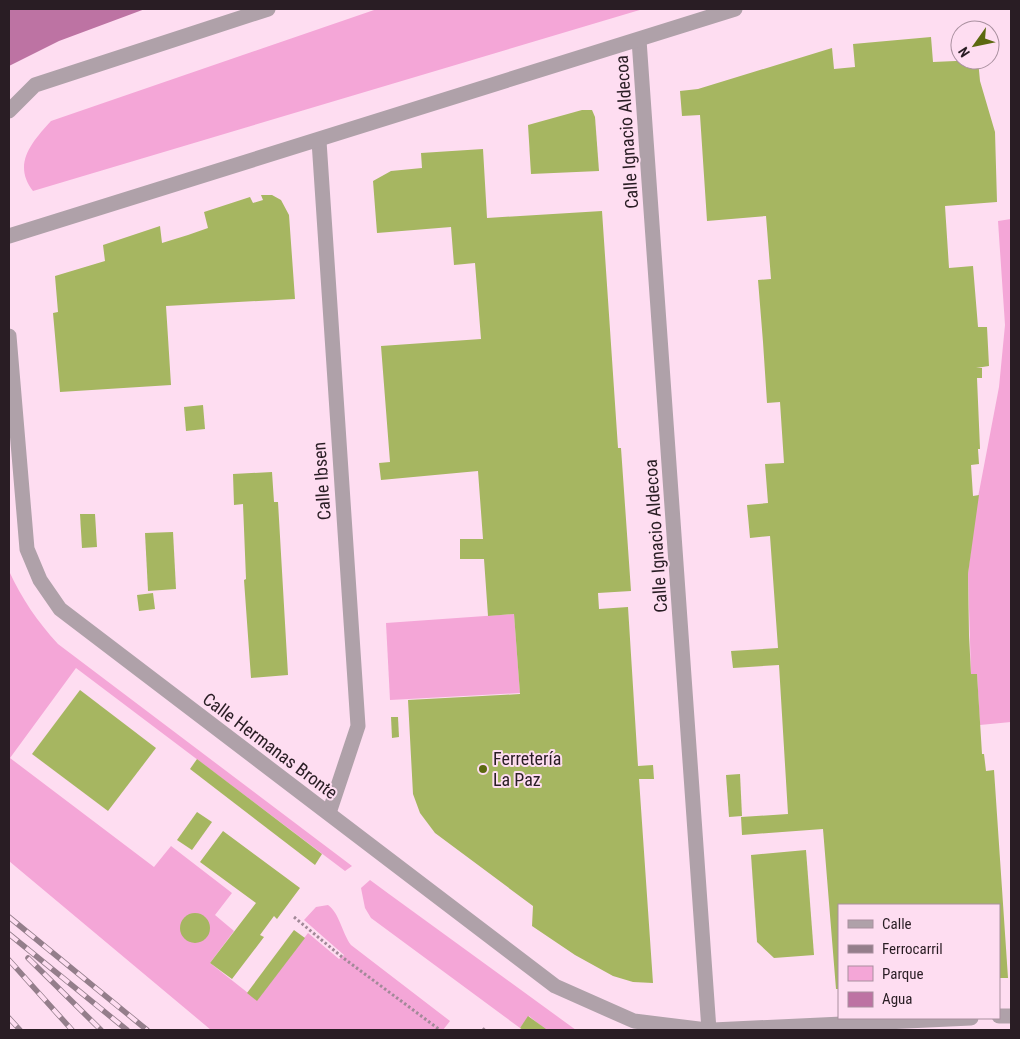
<svg xmlns="http://www.w3.org/2000/svg" width="1020" height="1039" font-family="'Roboto Condensed',sans-serif">
<rect width="100%" height="100%" fill="#feddf1"/>
<g fill="#f4a6d7">
<path d="M377,9H643L33,191C12,164 32,142 51,121Z"/>
<polygon points="1011,219 1011,722 980,725 977,674 971,674 968,574 975,513 999,387 1005,325 998,221"/>
<path d="M9,571C22,599 37,621 58,644L352,866L345,871L76,668L10,758L154,867L171,846L232,893L215,915L234,931L210,963L257,1000L308,933L339,959L344,955L304,920L316,907L328,905C340,914 342,933 351,945L450,1021L443,1030H211L9,861Z"/>
<polygon points="514,614 520,693 390,700 386,623"/>
<polygon points="370,880 389,894 576,1030 546,1030 529,1016 520,1028 371,918 365,908 361,888"/>
</g>
<polygon fill="#bd73a3" points="9,9 145,9 59,41 9,66"/>
<g fill="#a6b661">
<polygon points="931,37 933,62 978,60 980,81 995,132 997,202 945,206 949,268 973,266 978,327 987,327 989,366 976,368 982,368 982,378 977,378 980,449 978,449 979,464 971,465 973,496 979,495 968,574 969,635 971,674 977,674 982,754 984,754 986,771 994,770 1008,978 999,978 999,905 839,905 839,989 836,989 823,829 742,835 741,817 788,814 779,665 733,668 731,651 778,648 770,536 750,538 747,505 768,503 765,464 784,463 780,402 767,403 763,342 758,280 771,279 766,216 707,221 700,115 682,116 680,91 698,89 832,48 834,69 855,67 853,44"/>
<polygon points="582,110 592,110 595,117 599,171 531,174 528,125"/>
<polygon points="483,149 487,218 602,211 618,448 621,448 631,591 598,593 599,609 628,607 638,766 653,765 654,779 639,779 653,983 633,982 613,976 575,955 532,926 533,906 435,833 420,813 413,794 408,700 520,694 514,614 488,616 484,559 460,559 460,539 483,539 478,471 381,480 379,463 390,462 381,346 481,339 475,263 454,265 451,227 377,233 373,181 391,171 422,168 421,153"/>
<polygon points="261,195 272,195 281,200 289,215 295,299 166,306 171,385 60,392 53,313 58,312 55,276 105,261 103,245 160,226 162,243 188,235 208,228 204,212 250,197 253,203 263,200"/>
<polygon points="203,405 205,429 186,431 184,407"/>
<polygon points="272,472 274,502 278,502 288,675 251,678 244,580 246,579 243,504 234,505 233,474"/>
<polygon points="80,514 95,514 97,547 82,548"/>
<polygon points="173,532 176,589 148,591 145,533"/>
<polygon points="153,593 155,609 139,611 137,595"/>
<polygon points="80,690 156,748 108,811 32,754"/>
<polygon points="391,717 398,717 399,737 392,738"/>
<polygon points="197,759 322,854 315,865 190,769"/>
<polygon points="740,774 742,816 729,817 726,775"/>
<polygon points="197,812 212,822 192,850 177,840"/>
<polygon points="223,831 300,888 277,919 274,916 260,935 264,937 232,979 210,963 256,903 200,862"/>
<polygon points="806,850 814,955 774,958 757,942 751,855"/>
<circle cx="195" cy="928" r="15"/>
<polygon points="294,930 305,938 257,1001 247,993"/>
<polygon points="528,1016 546,1029 546,1030 523,1030 520,1028"/>
</g>
<g fill="none" stroke-linecap="round" stroke-linejoin="round">
<g stroke="#a18998" stroke-width="3" stroke-dasharray="2.5 2.5" stroke-linecap="butt">
<polyline points="294,917 342,957 440,1030"/>
<polyline points="483,1030 486,1027"/>
</g>
<g stroke="#afa1a9" stroke-width="15">
<polyline points="639,40 709,1030"/>
<polyline points="9,111 35,85 268,9"/>
<polyline points="319,141 358,726 329,813"/>
<polyline points="9,236 735,9"/>
<polyline points="9,336 27,549 40,580 60,609 555,986 634,1021 707,1030"/>
<polyline points="999,1016 1011,1016"/>
<polyline points="713,1030 971,1018"/>
</g>
<g stroke="#947e8b" stroke-width="5.5">
<g id="rail">
<polyline points="9,917 147,1030"/>
<polyline points="9,934 127,1030"/>
<polyline points="28,958 101,1030"/>
<polyline points="9,960 72,1030"/>
<polyline points="9,1018 20,1030"/>
</g>
</g>
<use href="#rail" stroke="#feddf1" stroke-width="4" stroke-dasharray="11" stroke-linecap="butt"/>
</g>
<circle fill="#5c6910" stroke="#feddf1" stroke-width="2" cx="483" cy="769" r="5"/>
<g text-anchor="middle" stroke-width="4" stroke-linejoin="round" paint-order="stroke">
<g font-size="18" fill="#291d24" stroke="#feddf1">
<text transform="translate(627 132) rotate(-94)" y="6">Calle Ignacio Aldecoa</text>
<text transform="translate(322 481) rotate(-94)" y="6">Calle Ibsen</text>
<text transform="translate(656 536) rotate(-94)" y="6">Calle Ignacio Aldecoa</text>
<text transform="translate(270 746) rotate(37)" y="6">Calle Hermanas Bronte</text>
</g>
<g font-size="18" fill="#291d24" stroke="#feddf1" text-anchor="start">
<text x="493" y="765">Ferretería<tspan x="493" dy="21">La Paz</tspan></text>
</g>
</g>
<rect width="1020" height="1039" fill="none" stroke="#291d24" stroke-width="20"/>
<rect x="838" y="904" width="162" height="115" fill="#feddf1" stroke="#a9909f"/>
<rect x="848" y="920" width="25" height="8" fill="#afa1a9" stroke="#a9909f"/>
<text x="882" y="929" font-size="15" fill="#291d24">Calle</text>
<rect x="848" y="945" width="25" height="8" fill="#947e8b" stroke="#a9909f"/>
<text x="882" y="954" font-size="15" fill="#291d24">Ferrocarril</text>
<rect x="848" y="966" width="25" height="15" fill="#f4a6d7" stroke="#a9909f"/>
<text x="882" y="979" font-size="15" fill="#291d24">Parque</text>
<rect x="848" y="992" width="25" height="15" fill="#bd73a3" stroke="#a9909f"/>
<text x="882" y="1004" font-size="15" fill="#291d24">Agua</text>
<g transform="translate(975 45) rotate(237)"><circle r="24" fill="#feddf1" stroke="#a9909f"/>
<path d="M0-4L9 19L0 12L-9 19Z" fill="#5c6910"/>
<text y="-8" font-size="14" font-weight="bold" text-anchor="middle" fill="#291d24">N</text>
</g>
</svg>
